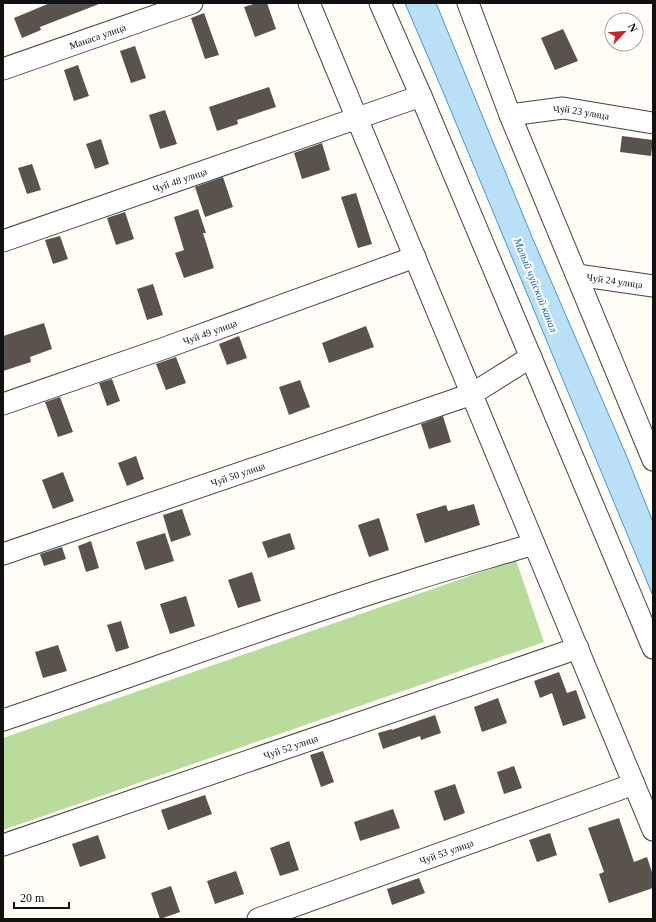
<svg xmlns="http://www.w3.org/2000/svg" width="656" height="922" font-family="Georgia,serif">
<rect width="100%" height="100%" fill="#fffdf5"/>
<polygon fill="#b9dc9c" points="516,560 544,642 3,830 3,738"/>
<polygon fill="#b9e0f7" stroke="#3f96cf" points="405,3 436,3 532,237 627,457 653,522 653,596 441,87"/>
<g fill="#5a524d">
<polygon points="50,3 98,3 99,4 40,27 41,30 22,38 14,18"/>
<polygon points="257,3 267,3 276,29 255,37 244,7"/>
<polygon points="204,13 219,55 205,59 191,18"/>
<polygon points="563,29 578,61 555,70 541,38"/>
<polygon points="135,46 146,78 131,83 120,51"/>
<polygon points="78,65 89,96 74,101 64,70"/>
<polygon points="269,87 276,107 237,120 238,124 217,131 209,107"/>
<polygon points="165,110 177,144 160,149 149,115"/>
<polygon points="622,136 653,140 651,156 620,152"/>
<polygon points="101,139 109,164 95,169 86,144"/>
<polygon points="322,143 330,170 302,179 294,153"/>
<polygon points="32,164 41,190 27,194 18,168"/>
<polygon points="223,177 233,207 205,217 195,187"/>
<polygon points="356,193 372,244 358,248 341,197"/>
<polygon points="198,209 206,233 203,233 214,268 184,278 175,253 184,250 174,217"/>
<polygon points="125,212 134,239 116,245 107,218"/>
<polygon points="60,236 68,259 53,264 45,240"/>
<polygon points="153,284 163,315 147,320 137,289"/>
<polygon points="44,323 52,349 30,357 31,362 3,371 3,336"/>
<polygon points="366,326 374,347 329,363 322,343"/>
<polygon points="239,336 247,358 227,365 219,344"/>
<polygon points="176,357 186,383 166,390 156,364"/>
<polygon points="112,379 120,401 107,406 99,383"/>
<polygon points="300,380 310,407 289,415 279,387"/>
<polygon points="60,397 73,432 58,437 45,402"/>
<polygon points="443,416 451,442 429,449 421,424"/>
<polygon points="136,456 144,479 127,486 118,463"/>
<polygon points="63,472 74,501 53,509 42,480"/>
<polygon points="474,504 480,525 425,543 416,514 446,505 448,511"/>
<polygon points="182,509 191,535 171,542 163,515"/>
<polygon points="379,518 389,550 369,557 358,525"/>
<polygon points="165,533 174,561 145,570 136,542"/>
<polygon points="290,533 295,549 268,558 262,542"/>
<polygon points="91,541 99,568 86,572 78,546"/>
<polygon points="62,547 66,559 44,566 40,554"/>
<polygon points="252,572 261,601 238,608 228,580"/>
<polygon points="186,596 195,626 170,634 160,604"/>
<polygon points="121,621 129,648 116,652 107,625"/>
<polygon points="58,645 67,671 43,678 35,652"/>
<polygon points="559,672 567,693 576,690 586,718 563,726 552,693 540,698 534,681"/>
<polygon points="498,698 507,723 482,732 474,707"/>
<polygon points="435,715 441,733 421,740 420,736 383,749 378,733 392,729 392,730"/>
<polygon points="323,751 334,782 321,787 310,755"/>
<polygon points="514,766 522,788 504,794 497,772"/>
<polygon points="455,784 465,813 444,821 434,791"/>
<polygon points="205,795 212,814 168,830 161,810"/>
<polygon points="393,809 400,828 360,841 354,822"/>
<polygon points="619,818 634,862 647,857 653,875 653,888 609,903 599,874 604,872 588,828"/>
<polygon points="550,833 557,855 537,862 529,840"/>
<polygon points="98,835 106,858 80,867 72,844"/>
<polygon points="289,841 299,870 280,876 270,848"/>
<polygon points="236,871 244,894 215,904 207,881"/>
<polygon points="419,878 425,893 392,905 387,889"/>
<polygon points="171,886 180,912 160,919 151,893"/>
</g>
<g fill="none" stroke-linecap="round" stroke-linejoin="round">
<g stroke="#444" stroke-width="23">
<g id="street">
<polyline points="309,3 653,830"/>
<polyline points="380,3 421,96 653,648"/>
<polyline points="468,3 510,115 653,460"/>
<path id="s1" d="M3,69L192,3"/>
<path id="s2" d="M510,115L563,108L653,123"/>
<path id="s3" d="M3,241L421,96"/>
<path id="s4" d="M577,275L653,286"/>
<path id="s5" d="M3,404L162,349L415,257"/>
<path id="s6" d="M3,554L472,394L531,357"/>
<path d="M3,720C137,675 269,625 404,583C447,569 491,557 534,544"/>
<path id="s7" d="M3,845L578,648"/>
<path id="s8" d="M258,919L634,784"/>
</g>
</g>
<use href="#street" stroke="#fff" stroke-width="21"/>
</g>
<g text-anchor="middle" stroke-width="4" stroke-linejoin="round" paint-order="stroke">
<g font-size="10" fill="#111" stroke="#fff">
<text dy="4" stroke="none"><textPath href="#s1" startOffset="100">Манаса улица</textPath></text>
<text dy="4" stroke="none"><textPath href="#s2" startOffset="72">Чуй 23 улица</textPath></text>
<text dy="4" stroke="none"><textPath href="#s3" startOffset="187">Чуй 48 улица</textPath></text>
<text dy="4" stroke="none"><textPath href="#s4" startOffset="38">Чуй 24 улица</textPath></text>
<text dy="4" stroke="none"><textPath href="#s5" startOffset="219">Чуй 49 улица</textPath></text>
<text dy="4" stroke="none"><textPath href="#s6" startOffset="248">Чуй 50 улица</textPath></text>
<text dy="4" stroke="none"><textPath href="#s7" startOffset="304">Чуй 52 улица</textPath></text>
<text dy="4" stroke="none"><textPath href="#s8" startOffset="200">Чуй 53 улица</textPath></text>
</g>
<g font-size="11" font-style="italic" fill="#1768a6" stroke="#fff">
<text transform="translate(536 285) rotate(68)" y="4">Малый чуйский канал</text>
</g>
</g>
<rect width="656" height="922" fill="none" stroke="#111111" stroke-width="8"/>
<g transform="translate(624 32) rotate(64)"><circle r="19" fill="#ffffff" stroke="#a0a0a0"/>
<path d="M0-3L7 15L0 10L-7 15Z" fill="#c4262e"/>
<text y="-6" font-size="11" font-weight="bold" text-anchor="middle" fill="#111111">N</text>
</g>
<path d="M14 902v6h55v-6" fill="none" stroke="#111111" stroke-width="2"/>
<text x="20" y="902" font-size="12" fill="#111111" stroke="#ffffff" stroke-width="3" paint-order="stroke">20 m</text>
</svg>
